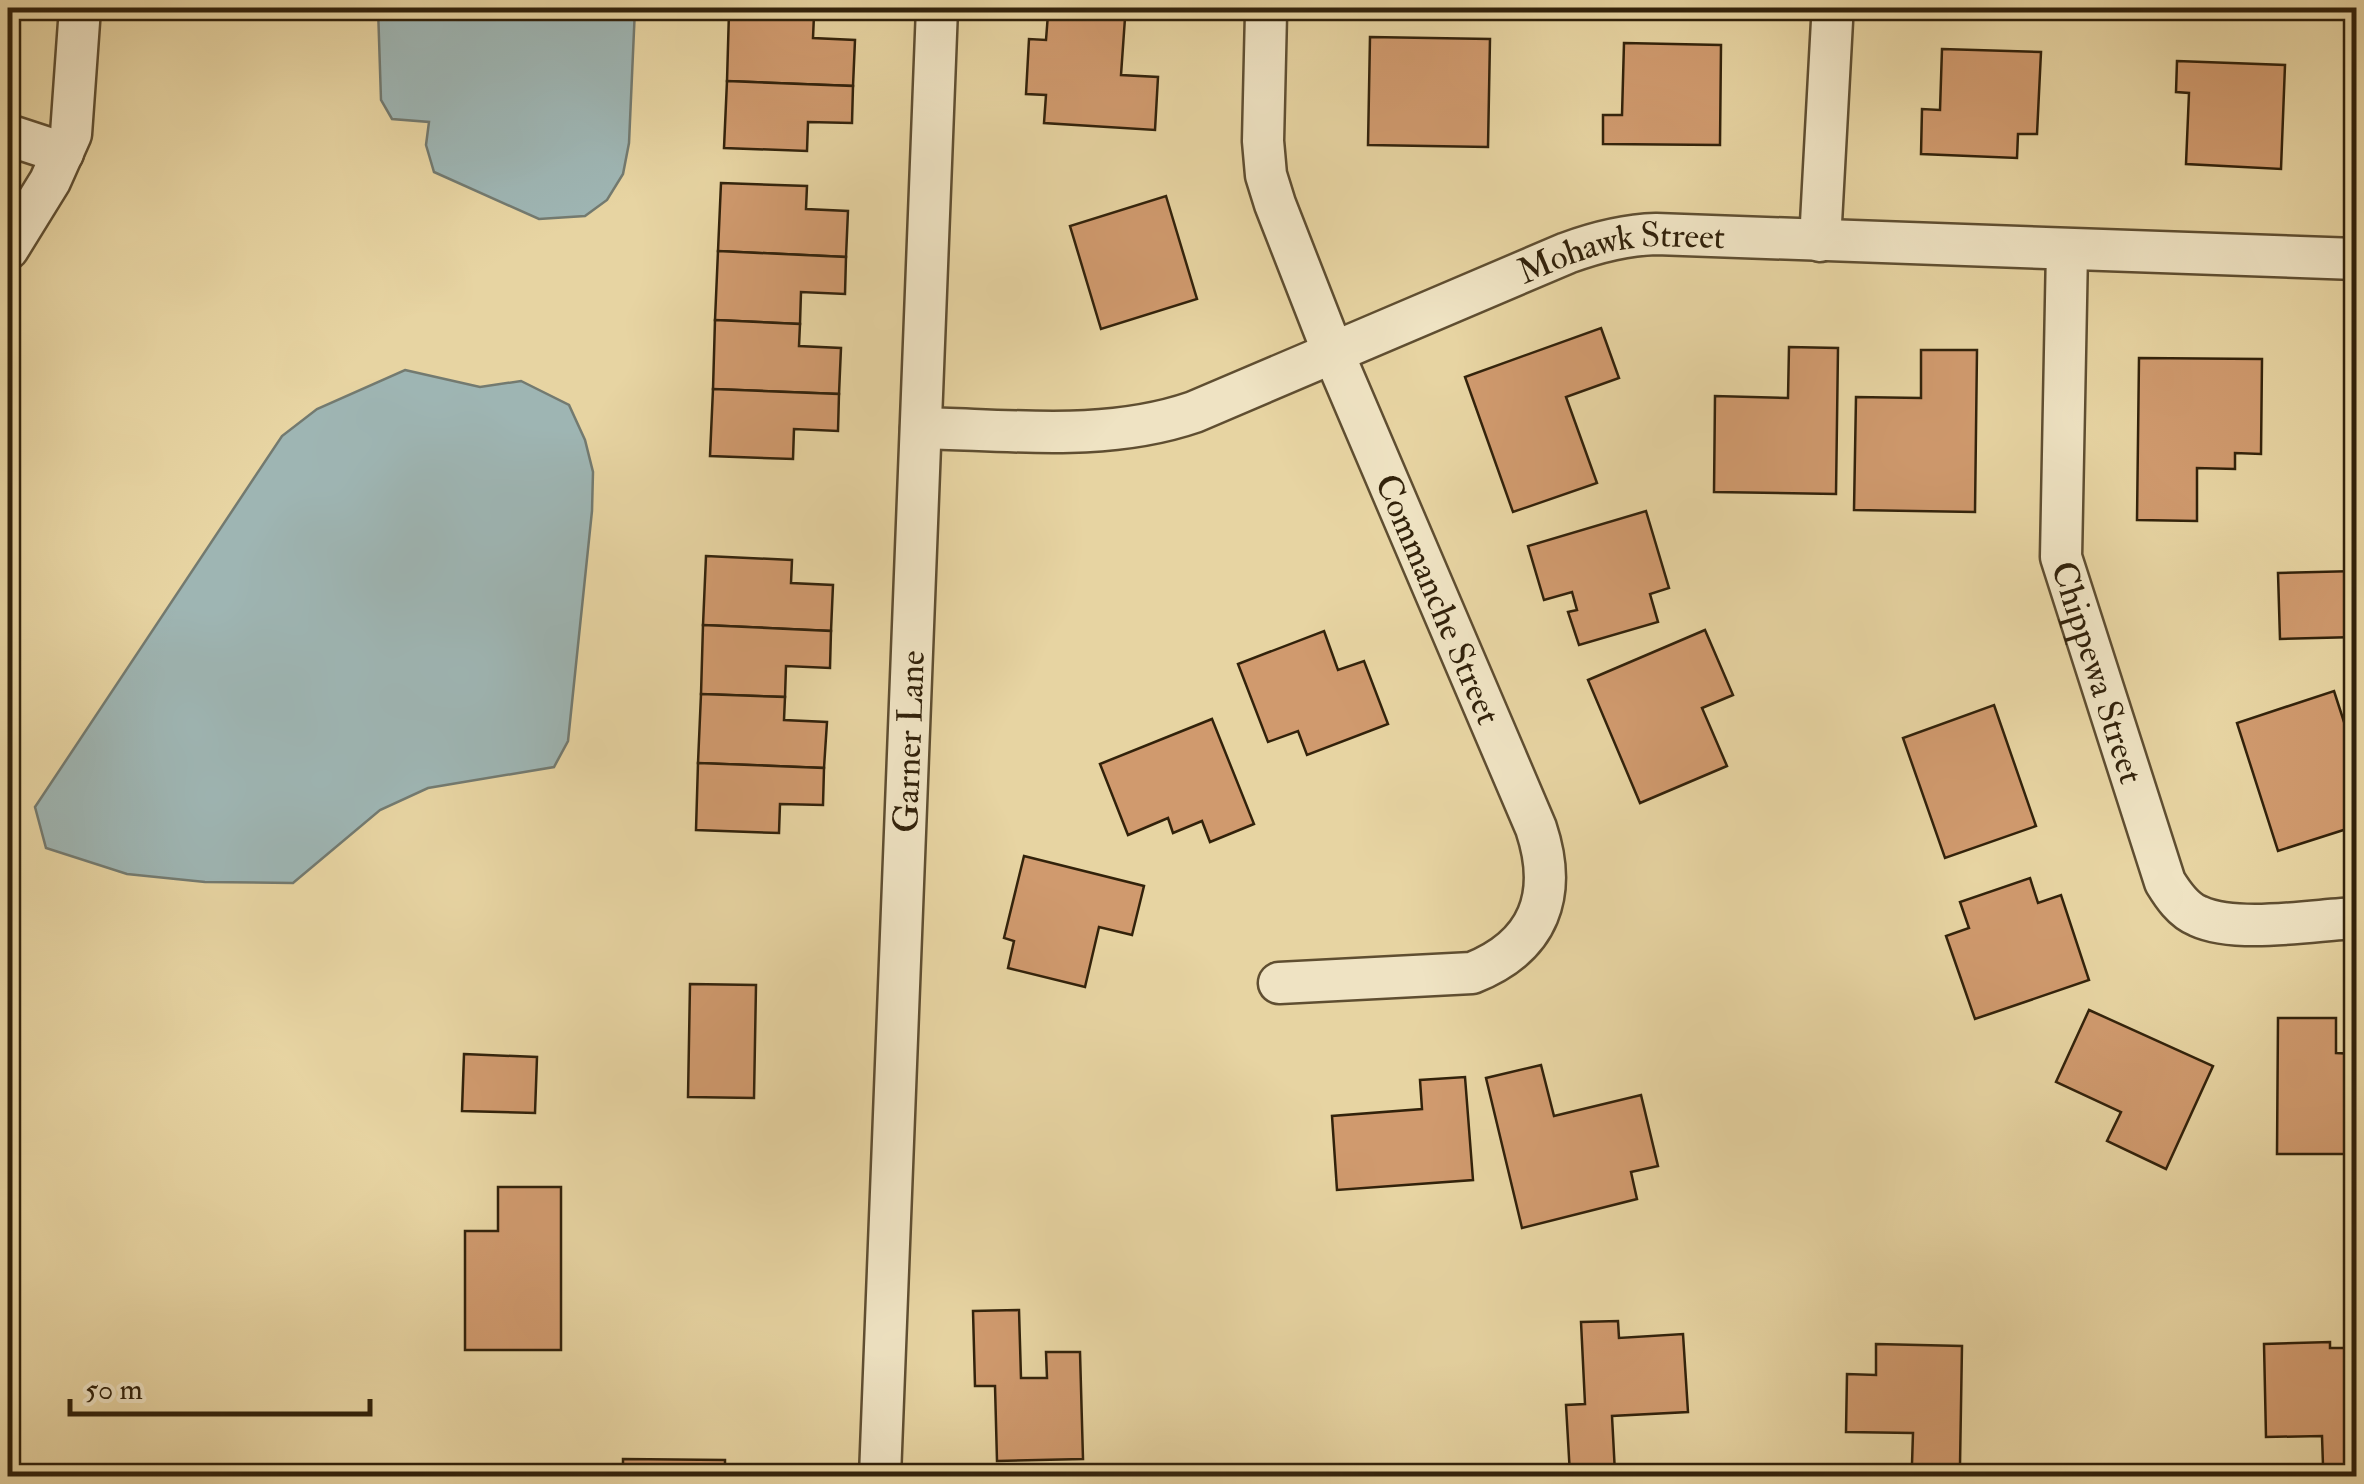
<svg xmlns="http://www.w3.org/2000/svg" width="2364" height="1484" font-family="'IM FELL Double Pica',serif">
<rect width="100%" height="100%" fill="#e7d4a2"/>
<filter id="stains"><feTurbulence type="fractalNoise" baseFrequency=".002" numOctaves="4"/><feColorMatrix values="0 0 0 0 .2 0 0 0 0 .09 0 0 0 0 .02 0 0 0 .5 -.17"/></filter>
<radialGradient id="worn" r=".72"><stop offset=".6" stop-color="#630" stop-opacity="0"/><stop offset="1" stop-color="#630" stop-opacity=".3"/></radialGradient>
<g fill="#9eb5b3" stroke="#737a70" stroke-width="2.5">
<polygon points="378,8 635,8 629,143 623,174 607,200 585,216 539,219 434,172 426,145 429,122 392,119 381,100"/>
<polygon points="405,370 480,387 521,381 569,405 585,440 593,472 592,511 568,741 554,767 428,788 380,810 293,883 205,882 127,874 46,848 35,807 282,436 317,409"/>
</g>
<g fill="#d09a6e" stroke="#32220b" stroke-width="2.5">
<polygon points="729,8 814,8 814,15 729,12"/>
<polygon points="729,12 814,15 813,38 855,40 853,86 727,81"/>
<polygon points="1048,14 1125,18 1121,75 1158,77 1155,130 1044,123 1046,95 1026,94 1029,39 1046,40"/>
<polygon points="1370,37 1490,39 1488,147 1368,145"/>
<polygon points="1624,43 1721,45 1720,145 1603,144 1603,115 1622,115"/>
<polygon points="1942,49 2041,52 2037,134 2018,134 2017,158 1921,154 1922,109 1940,110"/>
<polygon points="2177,61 2285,65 2281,169 2186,164 2189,93 2176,92"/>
<polygon points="727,81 853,86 852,123 808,122 807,151 724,148"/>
<polygon points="721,183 807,186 806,209 848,211 846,257 718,251"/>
<polygon points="1166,196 1197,299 1101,329 1070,226"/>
<polygon points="718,251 846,257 845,294 801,292 800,324 715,320"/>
<polygon points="715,320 800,324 799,346 841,348 839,394 713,389"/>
<polygon points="1601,328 1619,378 1566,397 1597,483 1513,512 1465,377"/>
<polygon points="1789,347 1838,348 1836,494 1714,492 1715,396 1788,398"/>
<polygon points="1921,350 1977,350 1975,512 1854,510 1856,397 1921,398"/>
<polygon points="2139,358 2262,359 2261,454 2235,453 2235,469 2197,468 2197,521 2137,520"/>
<polygon points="713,389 839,394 838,431 794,429 793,459 710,456"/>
<polygon points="1646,511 1669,588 1650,594 1658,622 1579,645 1568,612 1577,610 1572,592 1544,600 1528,546"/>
<polygon points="706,556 792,560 791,583 833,585 831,631 703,625"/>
<polygon points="2356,571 2356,637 2280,639 2278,573"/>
<polygon points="703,625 831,631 830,668 786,666 785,697 701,694"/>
<polygon points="1705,630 1733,695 1702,708 1727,766 1640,803 1588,680"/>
<polygon points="1324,631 1338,670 1364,661 1388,724 1307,755 1298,731 1268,742 1238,664"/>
<polygon points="2334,691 2356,759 2356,826 2278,851 2237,723"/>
<polygon points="701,694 785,697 784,720 827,722 824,768 698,763"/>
<polygon points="1994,705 2036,826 1945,858 1903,738"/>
<polygon points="1212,719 1254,824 1210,842 1202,821 1173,833 1168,818 1128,835 1100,764"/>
<polygon points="698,763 824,768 823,805 780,804 779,833 696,830"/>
<polygon points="1024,856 1144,886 1132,935 1099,927 1085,987 1008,968 1014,941 1004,938"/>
<polygon points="2030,878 2038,903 2061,895 2089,980 1975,1019 1946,936 1969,928 1960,902"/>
<polygon points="690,984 756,985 754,1098 688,1097"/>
<polygon points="2089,1010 2213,1066 2166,1169 2107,1141 2121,1112 2056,1082"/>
<polygon points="2278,1018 2336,1018 2336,1053 2356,1054 2356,1154 2277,1154"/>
<polygon points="464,1054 537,1057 535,1113 462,1111"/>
<polygon points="1541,1065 1554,1116 1641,1095 1658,1166 1631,1172 1637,1199 1522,1228 1486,1078"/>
<polygon points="1465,1077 1473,1180 1337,1190 1332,1116 1422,1109 1420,1080"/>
<polygon points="498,1187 561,1187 561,1350 465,1350 465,1231 498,1231"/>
<polygon points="1019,1310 1021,1378 1047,1378 1046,1352 1080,1352 1083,1459 997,1461 995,1386 975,1386 973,1311"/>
<polygon points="1618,1321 1619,1338 1683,1334 1688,1412 1612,1416 1615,1473 1570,1475 1566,1405 1585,1404 1581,1322"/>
<polygon points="2330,1342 2330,1348 2356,1348 2356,1464 2323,1465 2322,1436 2266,1437 2264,1344"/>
<polygon points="1876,1344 1962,1346 1960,1465 1912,1464 1913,1433 1846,1432 1847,1374 1876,1375"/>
<polygon points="623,1459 725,1460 725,1476 623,1476"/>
</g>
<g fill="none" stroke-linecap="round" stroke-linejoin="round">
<g stroke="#5f4e31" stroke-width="45">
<g id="street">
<path id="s1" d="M1266,13L1263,141L1266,175L1275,204L1332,350L1536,828C1558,894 1540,946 1472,973L1279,983"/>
<polyline points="8,135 63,153"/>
<polyline points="1820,241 1832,21"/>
<polyline points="8,249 50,181 71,134 80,8"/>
<path id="s2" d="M2067,250L2061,557L2165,882C2173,895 2183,910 2198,916C2237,934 2313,920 2356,918"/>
<path id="s3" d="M921,428C1012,430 1107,442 1194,412L1567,253C1597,242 1624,235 1656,234L2356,259"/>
<path id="s4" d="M880,1476L937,8"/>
</g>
</g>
<use href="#street" stroke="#efe3c3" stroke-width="40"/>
</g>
<g text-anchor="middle" stroke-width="10" stroke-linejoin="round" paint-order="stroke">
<g font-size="35" fill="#32220b" stroke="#efe3c3">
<text dy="12" stroke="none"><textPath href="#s3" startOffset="735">Mohawk Street</textPath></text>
<text dy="12" stroke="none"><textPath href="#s1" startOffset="620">Commanche Street</textPath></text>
<text dy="12" stroke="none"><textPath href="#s2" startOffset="428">Chippewa Street</textPath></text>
<text dy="12" stroke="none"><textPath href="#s4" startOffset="735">Garner Lane</textPath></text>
</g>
</g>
<rect width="2364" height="1484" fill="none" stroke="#e7d4a2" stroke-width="40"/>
<rect x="10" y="10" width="2344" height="1464" fill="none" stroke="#32220b" stroke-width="5"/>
<rect x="20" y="20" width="2324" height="1444" fill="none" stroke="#32220b" stroke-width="2.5"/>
<path d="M70 1399v15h300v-15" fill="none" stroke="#32220b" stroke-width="5"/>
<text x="85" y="1399" font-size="30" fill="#32220b" stroke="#efe3c3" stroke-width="8" paint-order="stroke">50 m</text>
<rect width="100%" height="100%" filter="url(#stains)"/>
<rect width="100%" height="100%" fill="url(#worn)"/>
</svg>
